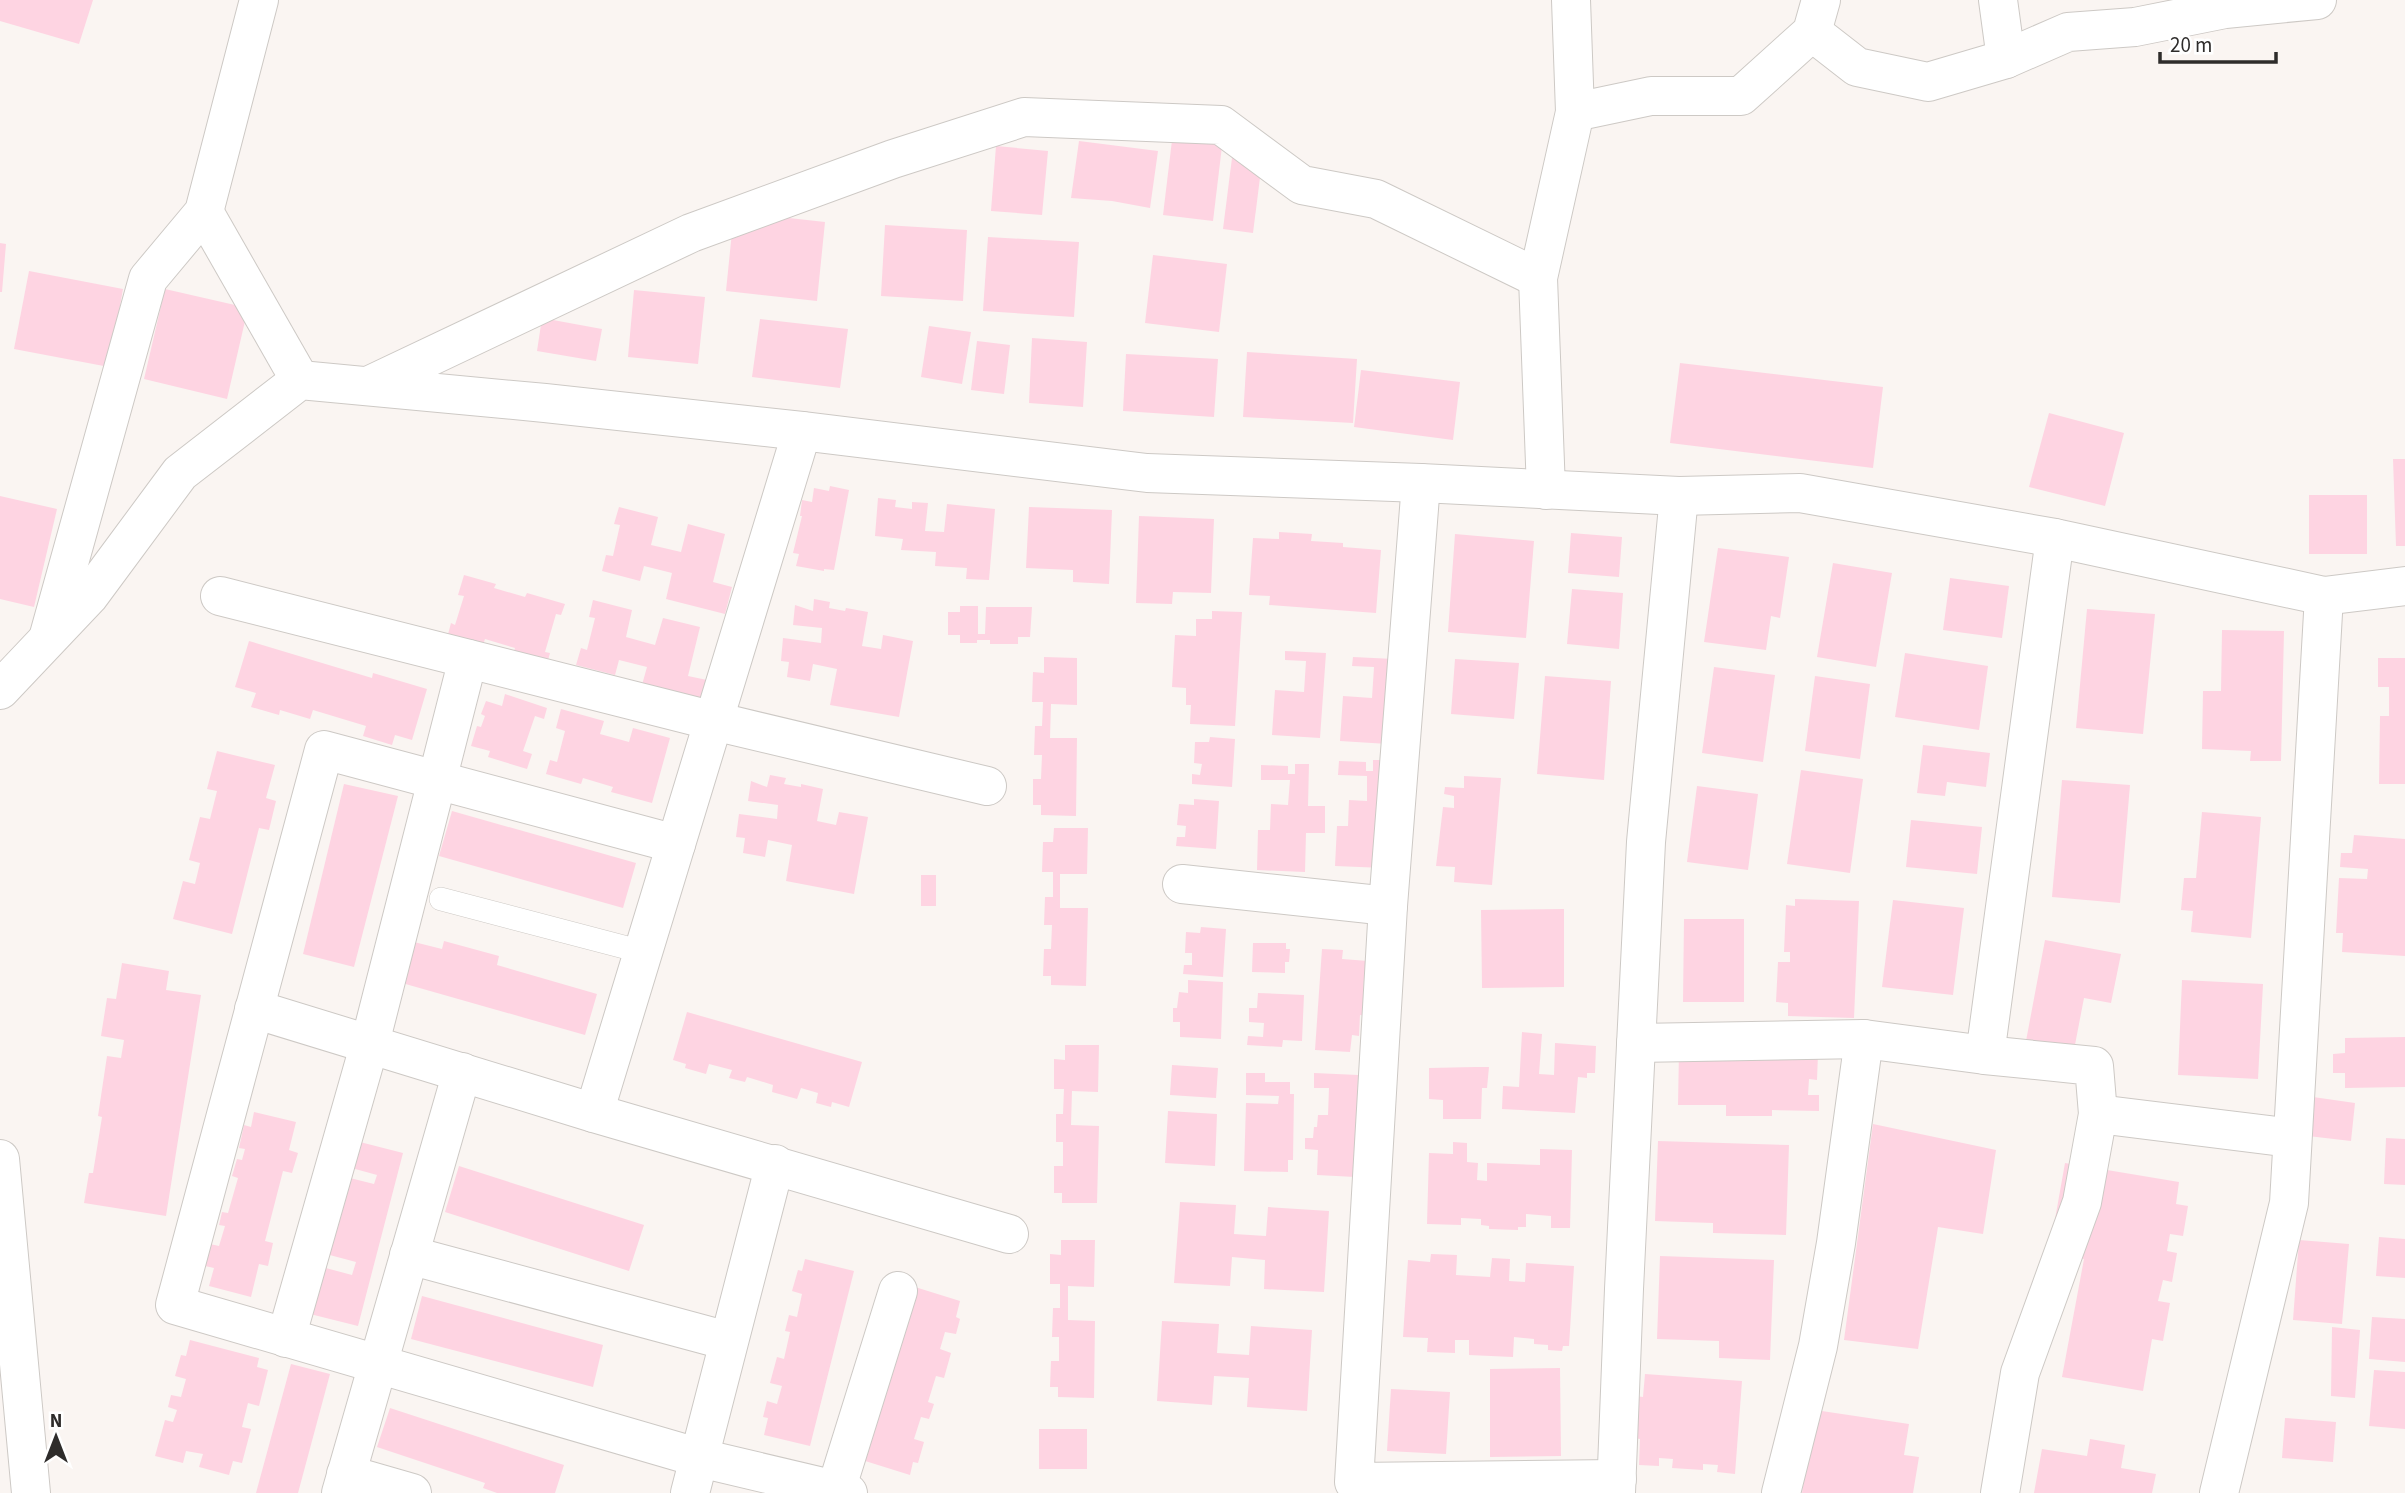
<svg xmlns="http://www.w3.org/2000/svg" width="2405" height="1493" font-family="'Source Sans 3',sans-serif">
<rect width="100%" height="100%" fill="#faf5f2"/>
<g fill="#fed4e2">
<polygon points="0,0 93,0 79,44 0,21"/>
<polygon points="1173,132 1223,138 1213,221 1163,215"/>
<polygon points="1079,141 1158,151 1150,208 1112,201 1071,198"/>
<polygon points="996,146 1048,151 1042,215 991,211"/>
<polygon points="1233,150 1263,154 1253,233 1223,229"/>
<polygon points="734,212 825,222 817,301 726,291"/>
<polygon points="885,225 967,230 963,301 881,296"/>
<polygon points="988,237 1079,242 1074,317 983,311"/>
<polygon points="0,243 6,244 2,292 0,292"/>
<polygon points="1153,255 1227,264 1219,332 1145,323"/>
<polygon points="29,271 123,289 109,367 14,349"/>
<polygon points="165,289 248,308 227,399 144,379"/>
<polygon points="634,290 705,297 698,364 628,357"/>
<polygon points="542,318 602,329 596,361 537,351"/>
<polygon points="760,319 848,329 840,388 752,377"/>
<polygon points="929,326 971,332 962,384 921,377"/>
<polygon points="1032,338 1087,342 1083,407 1029,403"/>
<polygon points="977,341 1010,345 1004,394 971,390"/>
<polygon points="1247,352 1357,359 1353,423 1243,417"/>
<polygon points="1126,354 1218,359 1214,417 1123,411"/>
<polygon points="1680,363 1883,387 1873,468 1670,443"/>
<polygon points="1361,370 1460,382 1453,440 1354,427"/>
<polygon points="2049,413 2124,433 2105,506 2029,487"/>
<polygon points="2393,459 2405,459 2405,546 2396,546"/>
<polygon points="830,486 849,490 834,570 824,569 824,571 796,566 799,554 793,553 802,516 800,516 802,500 812,502 814,488 829,491"/>
<rect x="2309" y="495" width="58" height="59"/>
<polygon points="0,496 57,509 34,607 0,599"/>
<polygon points="878,498 896,500 895,507 912,509 912,502 928,503 925,531 944,532 947,504 995,509 989,580 966,579 967,568 935,566 936,552 901,550 903,539 875,536"/>
<polygon points="619,507 658,517 651,545 681,552 688,524 725,534 713,582 732,587 725,614 666,599 672,573 644,566 640,581 602,571 606,555 613,556 620,525 614,524"/>
<polygon points="1029,507 1112,510 1109,584 1073,582 1073,570 1026,568"/>
<polygon points="1139,516 1214,519 1211,593 1173,592 1172,604 1136,603"/>
<polygon points="1279,532 1312,534 1311,541 1343,543 1343,547 1381,550 1376,613 1269,605 1270,596 1249,595 1253,538 1279,539"/>
<polygon points="1571,533 1622,537 1619,577 1568,573"/>
<polygon points="1455,534 1534,541 1526,638 1448,632"/>
<polygon points="1718,548 1789,557 1780,618 1771,616 1766,650 1704,642"/>
<polygon points="1833,563 1892,573 1876,667 1817,657"/>
<polygon points="464,575 496,584 494,588 525,597 527,593 565,604 561,615 556,614 545,652 550,653 546,667 512,657 515,648 485,639 482,648 447,638 451,623 455,625 464,596 458,595"/>
<polygon points="1950,578 2009,586 2002,638 1943,630"/>
<polygon points="1572,589 1623,593 1619,649 1567,644"/>
<polygon points="814,599 830,602 829,608 845,611 846,608 868,612 862,646 881,649 883,635 913,641 899,717 830,705 837,669 813,664 810,681 787,677 789,662 781,661 783,638 821,643 822,628 793,625 795,605 813,611"/>
<polygon points="593,600 632,610 626,637 655,645 663,618 700,627 688,676 707,680 700,707 640,692 647,667 619,660 615,675 576,665 581,648 587,650 595,618 589,617"/>
<polygon points="960,606 978,606 978,634 985,634 986,607 1032,607 1030,637 1018,637 1018,644 990,644 990,640 977,640 977,643 960,643 960,635 948,635 948,612 960,612"/>
<polygon points="2087,609 2155,614 2143,734 2076,728"/>
<polygon points="1212,611 1242,612 1235,726 1190,724 1191,705 1186,705 1186,688 1172,687 1175,635 1196,636 1196,619 1212,619"/>
<polygon points="2222,630 2284,631 2281,761 2250,761 2251,751 2202,749 2203,691 2221,691"/>
<polygon points="249,641 372,678 373,673 427,689 412,740 395,735 392,745 363,736 366,726 313,710 310,719 280,710 279,715 251,707 256,693 235,687"/>
<polygon points="1285,651 1326,653 1320,738 1272,735 1275,690 1304,692 1306,661 1285,660"/>
<polygon points="1905,653 1988,666 1979,730 1895,717"/>
<polygon points="1044,657 1077,658 1077,705 1051,704 1050,738 1077,738 1076,816 1041,815 1041,805 1033,805 1033,779 1041,779 1042,755 1034,755 1035,726 1042,726 1043,702 1032,702 1033,672 1044,673"/>
<polygon points="1353,657 1394,659 1388,744 1340,741 1343,696 1372,698 1374,667 1352,666"/>
<polygon points="2378,658 2405,658 2405,784 2379,784 2380,716 2389,716 2389,687 2378,687"/>
<polygon points="1455,659 1519,663 1514,719 1451,714"/>
<polygon points="1714,667 1775,675 1763,762 1702,753"/>
<polygon points="1545,676 1611,681 1604,780 1537,774"/>
<polygon points="1815,676 1870,684 1860,759 1805,751"/>
<polygon points="505,694 547,708 544,719 535,716 523,751 532,754 527,769 488,757 490,751 471,746 477,726 481,727 485,716 481,714 486,701 502,706"/>
<polygon points="561,709 604,721 600,734 629,742 633,728 670,738 652,803 611,792 613,787 583,778 581,784 546,774 550,760 557,762 565,731 556,728"/>
<polygon points="1210,737 1235,739 1232,787 1192,784 1192,774 1200,775 1202,764 1194,763 1195,742 1209,742"/>
<polygon points="1923,745 1990,753 1986,787 1947,782 1945,796 1917,793"/>
<polygon points="217,751 275,765 266,798 276,801 269,830 259,828 232,934 173,919 183,881 195,884 200,863 189,860 200,817 210,819 217,791 207,789"/>
<polygon points="1373,760 1387,760 1384,868 1335,866 1337,826 1348,826 1349,800 1367,801 1367,776 1338,775 1339,761 1366,762 1366,771 1373,771"/>
<polygon points="1295,764 1309,764 1308,806 1325,806 1325,833 1306,833 1305,872 1257,870 1258,830 1270,830 1271,804 1288,805 1290,780 1261,780 1261,765 1288,766 1288,774 1295,774"/>
<polygon points="1801,770 1863,779 1850,873 1787,864"/>
<polygon points="770,775 786,778 784,784 801,787 801,784 823,789 817,821 836,825 839,812 868,817 854,894 786,881 792,845 768,840 765,857 743,853 745,838 736,837 739,814 777,819 778,805 748,801 751,781 767,787"/>
<polygon points="1464,776 1501,778 1492,885 1454,882 1455,867 1436,866 1443,807 1454,808 1454,796 1444,794 1445,787 1464,788"/>
<polygon points="2062,780 2130,785 2120,903 2052,897"/>
<polygon points="344,784 398,796 354,967 303,954"/>
<polygon points="1697,786 1758,794 1748,870 1687,862"/>
<polygon points="1194,799 1219,801 1216,849 1176,846 1177,837 1185,837 1186,826 1177,825 1179,804 1194,805"/>
<polygon points="452,811 636,863 623,908 439,856"/>
<polygon points="2202,812 2261,817 2251,938 2191,932 2193,911 2181,910 2184,878 2196,878"/>
<polygon points="1911,820 1982,827 1977,874 1906,867"/>
<polygon points="1054,828 1088,828 1087,874 1060,874 1060,908 1088,908 1086,986 1051,985 1051,976 1043,976 1044,949 1051,949 1052,925 1044,925 1045,897 1053,897 1053,872 1042,872 1043,842 1053,842"/>
<polygon points="2354,835 2405,839 2405,956 2342,952 2343,933 2336,933 2339,878 2367,879 2368,869 2340,867 2341,853 2352,853"/>
<rect x="921" y="875" width="15" height="31"/>
<polygon points="1795,899 1859,901 1854,1018 1788,1016 1788,1003 1776,1002 1778,962 1790,962 1790,952 1784,952 1786,905 1795,906"/>
<polygon points="1893,900 1964,908 1953,995 1882,987"/>
<polygon points="1564,909 1564,987 1482,988 1481,910"/>
<polygon points="1684,919 1744,919 1744,1002 1683,1002"/>
<polygon points="1201,927 1226,929 1223,977 1183,974 1184,965 1192,965 1192,953 1185,953 1186,932 1200,933"/>
<polygon points="2045,940 2121,954 2111,1003 2084,998 2074,1050 2026,1041"/>
<polygon points="444,941 499,956 497,965 597,994 585,1035 402,983 414,942 442,949"/>
<polygon points="1253,943 1286,943 1286,949 1290,949 1289,962 1285,962 1285,973 1252,972"/>
<polygon points="1322,949 1343,950 1342,959 1368,961 1372,978 1364,978 1363,997 1372,997 1371,1016 1360,1015 1359,1036 1352,1035 1350,1052 1315,1050"/>
<polygon points="122,963 169,971 166,990 201,995 166,1216 84,1203 89,1173 93,1173 102,1117 98,1116 107,1056 121,1058 124,1040 101,1036 107,998 116,999"/>
<polygon points="1188,980 1223,982 1221,1039 1180,1037 1180,1022 1173,1022 1173,1008 1177,1008 1179,992 1188,993"/>
<polygon points="2182,980 2263,984 2258,1079 2178,1075"/>
<polygon points="1258,993 1304,995 1302,1041 1283,1040 1282,1047 1247,1045 1248,1036 1263,1037 1264,1023 1249,1022 1249,1008 1257,1008"/>
<polygon points="687,1012 862,1062 849,1107 832,1102 831,1107 816,1103 818,1093 801,1088 797,1099 772,1092 773,1085 747,1077 745,1082 729,1078 732,1070 709,1064 706,1074 685,1068 686,1064 673,1060"/>
<polygon points="1522,1032 1542,1034 1539,1074 1554,1075 1555,1043 1596,1046 1595,1073 1587,1073 1587,1078 1578,1077 1575,1113 1502,1109 1503,1086 1519,1087"/>
<polygon points="2405,1037 2405,1087 2345,1088 2345,1073 2333,1073 2333,1054 2345,1053 2345,1038"/>
<polygon points="1065,1045 1099,1045 1098,1092 1072,1091 1071,1125 1099,1126 1097,1203 1062,1203 1062,1193 1054,1193 1054,1166 1063,1166 1063,1142 1056,1142 1056,1114 1063,1114 1064,1089 1054,1089 1054,1059 1065,1060"/>
<polygon points="1679,1051 1818,1054 1817,1080 1809,1079 1808,1095 1819,1095 1819,1111 1772,1110 1772,1116 1726,1116 1726,1105 1678,1105"/>
<polygon points="1172,1065 1218,1068 1216,1098 1170,1095"/>
<polygon points="1475,1067 1489,1067 1487,1088 1482,1088 1481,1119 1443,1119 1443,1100 1429,1099 1429,1068"/>
<polygon points="1246,1073 1265,1073 1265,1082 1290,1082 1290,1094 1294,1094 1293,1160 1288,1160 1288,1172 1244,1171 1246,1103 1278,1104 1279,1096 1246,1095"/>
<polygon points="1314,1073 1358,1075 1355,1177 1317,1175 1318,1150 1305,1149 1305,1138 1313,1138 1314,1127 1317,1127 1318,1115 1328,1115 1329,1088 1314,1088"/>
<polygon points="2313,1097 2355,1103 2351,1141 2308,1136"/>
<polygon points="1168,1111 1217,1114 1215,1166 1165,1163"/>
<polygon points="254,1112 296,1122 289,1150 298,1153 292,1173 283,1171 265,1241 273,1243 268,1266 259,1264 251,1297 209,1286 214,1268 205,1266 210,1244 219,1246 225,1226 219,1225 222,1212 228,1213 238,1178 232,1176 237,1159 242,1160 245,1149 239,1148 244,1125 251,1127"/>
<polygon points="1873,1124 1996,1150 1983,1234 1938,1227 1918,1349 1844,1340"/>
<polygon points="2386,1138 2405,1139 2405,1185 2384,1184"/>
<polygon points="356,1141 403,1153 358,1326 310,1314 322,1267 352,1275 356,1262 326,1254 346,1177 374,1184 377,1175 348,1167"/>
<polygon points="1658,1141 1789,1145 1786,1235 1713,1233 1713,1223 1655,1221"/>
<polygon points="1453,1142 1467,1143 1467,1162 1478,1163 1477,1180 1487,1181 1487,1163 1540,1165 1540,1149 1572,1150 1570,1228 1551,1228 1551,1216 1526,1214 1526,1227 1518,1227 1518,1230 1489,1229 1489,1226 1481,1225 1481,1219 1461,1218 1461,1225 1427,1224 1429,1153 1453,1154"/>
<polygon points="2065,1163 2179,1182 2176,1204 2188,1206 2183,1236 2170,1234 2167,1251 2177,1253 2172,1282 2163,1280 2158,1301 2170,1303 2163,1341 2152,1339 2143,1391 2062,1377 2084,1259 2049,1253"/>
<polygon points="459,1166 644,1225 629,1271 445,1212"/>
<polygon points="1180,1202 1236,1205 1234,1234 1266,1236 1268,1207 1329,1211 1324,1292 1264,1289 1265,1260 1232,1257 1230,1286 1174,1283"/>
<polygon points="2379,1237 2405,1239 2405,1278 2376,1276"/>
<polygon points="1061,1240 1095,1240 1094,1287 1068,1286 1068,1320 1095,1321 1094,1398 1058,1397 1058,1387 1050,1387 1051,1361 1059,1361 1059,1337 1052,1337 1053,1308 1060,1308 1060,1284 1050,1284 1050,1254 1061,1255"/>
<polygon points="2299,1240 2349,1244 2342,1324 2293,1320"/>
<polygon points="1431,1254 1457,1255 1456,1275 1490,1277 1492,1258 1510,1259 1509,1281 1525,1282 1526,1263 1574,1266 1569,1346 1563,1346 1562,1351 1548,1350 1548,1345 1534,1344 1534,1339 1514,1337 1513,1357 1469,1355 1469,1340 1455,1340 1455,1353 1427,1352 1428,1338 1403,1337 1408,1260 1430,1262"/>
<polygon points="1660,1256 1774,1260 1770,1360 1719,1358 1719,1341 1657,1339"/>
<polygon points="805,1259 854,1271 810,1446 764,1435 768,1418 763,1417 767,1401 777,1404 782,1386 770,1383 777,1357 784,1359 790,1332 785,1331 789,1315 797,1317 802,1294 792,1291 798,1270 802,1271"/>
<polygon points="915,1287 960,1301 956,1317 960,1319 956,1334 945,1332 940,1349 951,1353 944,1378 936,1376 928,1402 934,1404 929,1419 921,1417 914,1439 924,1442 918,1463 913,1462 910,1475 862,1460"/>
<polygon points="422,1296 603,1345 593,1387 411,1339"/>
<polygon points="2372,1317 2405,1319 2405,1362 2369,1359"/>
<polygon points="1162,1321 1219,1324 1217,1353 1249,1355 1251,1326 1312,1330 1307,1411 1247,1407 1249,1378 1214,1376 1212,1405 1157,1401"/>
<polygon points="2332,1327 2360,1330 2355,1398 2331,1396"/>
<polygon points="190,1340 259,1358 257,1367 268,1370 259,1406 248,1403 242,1427 251,1429 242,1463 233,1461 229,1475 199,1467 203,1454 186,1451 183,1463 155,1456 165,1420 173,1422 177,1410 168,1407 171,1395 181,1397 186,1379 175,1376 181,1355 186,1356"/>
<polygon points="291,1364 330,1374 298,1493 256,1493"/>
<polygon points="1560,1368 1561,1456 1490,1457 1490,1369"/>
<polygon points="2374,1370 2405,1372 2405,1429 2369,1426"/>
<polygon points="1645,1374 1742,1381 1735,1474 1717,1472 1718,1465 1703,1464 1703,1470 1672,1468 1673,1459 1659,1458 1659,1466 1639,1465 1640,1439 1633,1438 1636,1396 1643,1397"/>
<polygon points="1391,1389 1450,1392 1446,1454 1387,1451"/>
<polygon points="390,1408 564,1465 555,1493 497,1493 483,1488 485,1483 377,1447"/>
<polygon points="1815,1410 1909,1424 1904,1455 1919,1457 1913,1493 1802,1493"/>
<polygon points="2285,1418 2336,1422 2333,1462 2282,1458"/>
<rect x="1039" y="1429" width="48" height="40"/>
<polygon points="2090,1439 2125,1445 2121,1468 2156,1474 2152,1493 2034,1493 2042,1449 2087,1456"/>
</g>
<g fill="none" stroke-linecap="round" stroke-linejoin="round">
<g stroke="#cdc9c5" stroke-width="24">
<polyline id="lane" points="441,899 643,952"/>
</g>
<g stroke="#cdc9c5" stroke-width="40">
<g id="street">
<polyline points="1998,0 2006,59"/>
<polyline points="1812,32 1857,67 1928,82 2006,59 2068,32 2135,27 2225,9 2317,0"/>
<polyline points="1575,112 1651,96 1741,96 1812,32 1821,0"/>
<polyline points="204,212 300,380"/>
<polyline points="368,386 691,233 893,159 1024,117 1221,125 1302,185 1376,199 1538,278"/>
<polyline points="1421,483 1388,906 1354,1482 1617,1479"/>
<polyline points="1546,490 1538,278 1575,112 1571,0"/>
<polyline points="220,596 714,721 987,786"/>
<polyline points="49,635 148,279 204,212 259,0"/>
<polyline points="0,690 89,596 180,473 300,380 545,403 802,431 1147,473 1421,483 1679,496 1800,493 2055,538 2324,596 2405,586"/>
<polyline points="676,844 324,750 175,1305 700,1458 848,1493"/>
<polyline points="1182,884 1388,906"/>
<polyline points="254,1009 594,1113 1009,1234"/>
<polyline points="1636,1043 1864,1039"/>
<polyline points="1985,1055 2094,1066 2098,1114 2082,1202 2020,1373 2000,1493"/>
<polyline points="594,1113 802,431"/>
<polyline points="2098,1114 2292,1138"/>
<polyline points="0,1159 31,1493"/>
<polyline points="409,1255 728,1341"/>
<polyline points="286,1338 370,1043 468,659"/>
<polyline points="346,1474 412,1493"/>
<polyline points="836,1490 898,1291"/>
<polyline points="341,1493 462,1072"/>
<polyline points="690,1493 775,1164"/>
<polyline points="1616,1493 1624,1289 1646,842 1679,496"/>
<polyline points="1781,1493 1818,1346 1836,1243 1864,1039 1985,1055 2055,538"/>
<polyline points="2219,1493 2289,1203 2324,596"/>
</g>
</g>
<use href="#lane" stroke="#fff" stroke-width="23"/>
<use href="#street" stroke="#fff" stroke-width="38"/>
</g>
<g transform="translate(56 1437)" stroke="#ffffff" stroke-width="5" paint-order="stroke">
<path d="M0-5L12 26L0 18L-12 26Z" fill="#2e2c2b"/>
<text y="-10" font-size="19" font-weight="bold" text-anchor="middle" fill="#2e2c2b">N</text>
</g>
<path d="M2160 52v10h116v-10" fill="none" stroke="#2e2c2b" stroke-width="3.5"/>
<text x="2170" y="52" font-size="21" fill="#2e2c2b" stroke="#ffffff" stroke-width="5" paint-order="stroke">20 m</text>
</svg>
